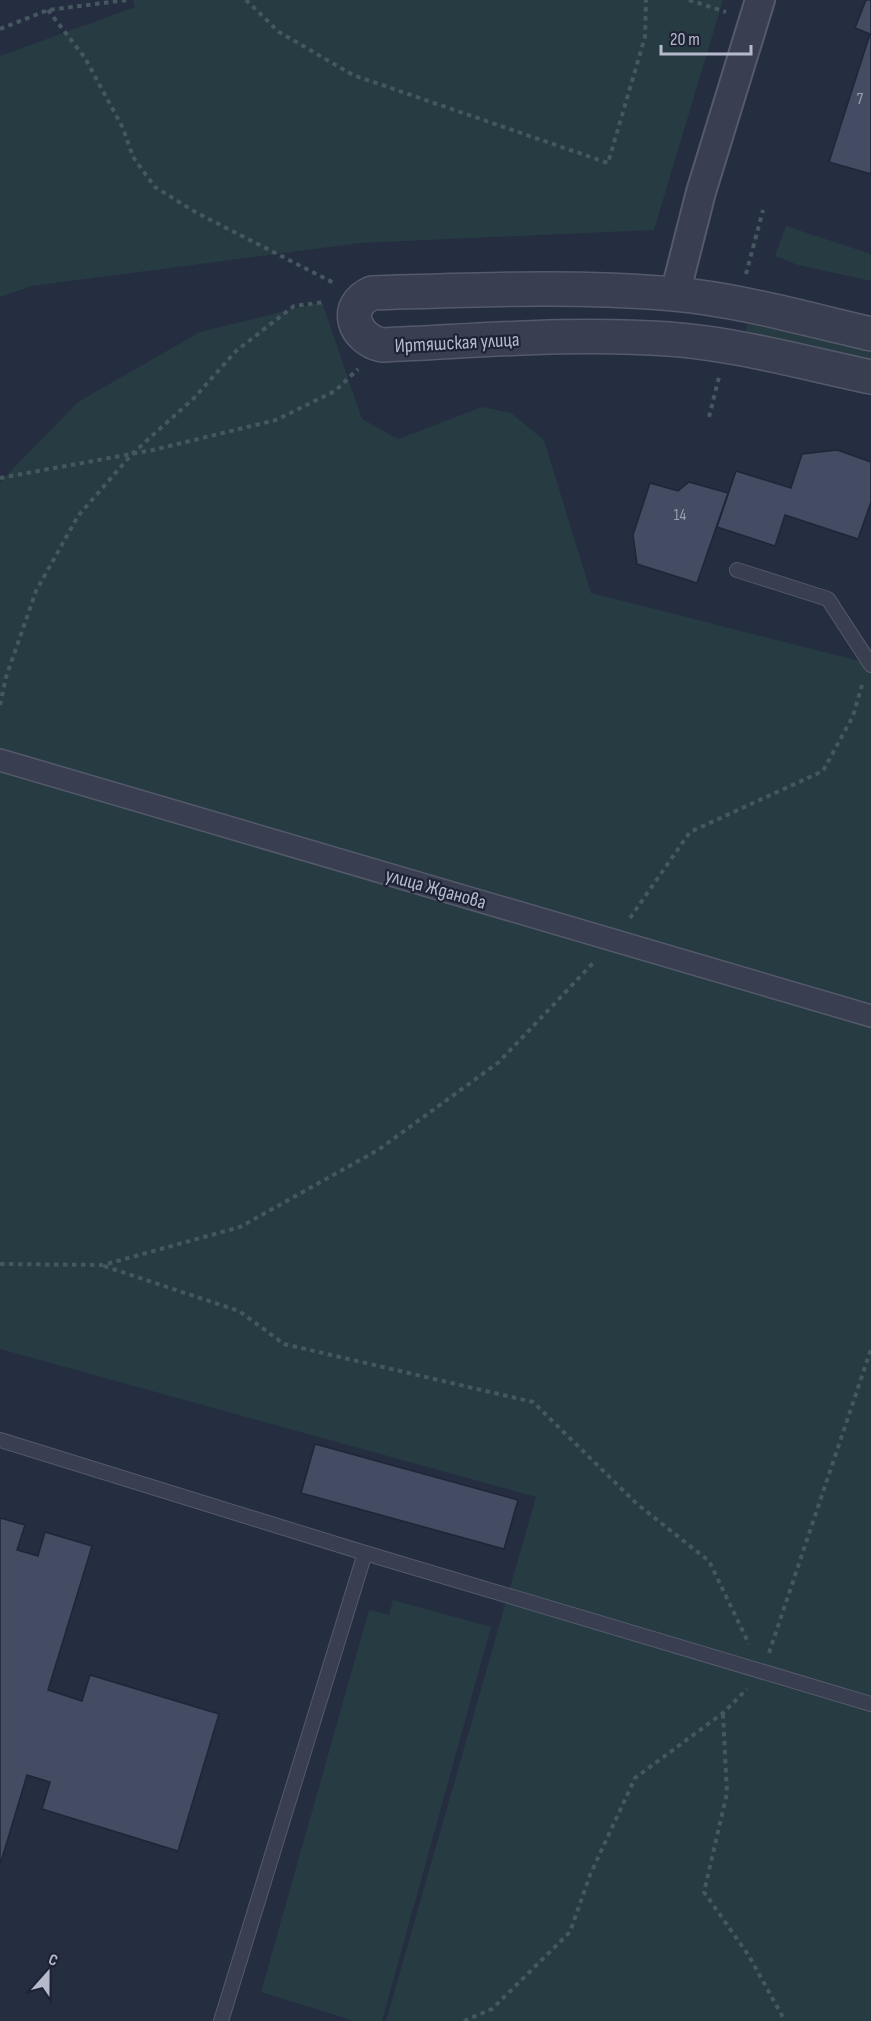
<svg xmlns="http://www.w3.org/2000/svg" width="871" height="2021" font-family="'Sofia Sans Condensed',sans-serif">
<rect width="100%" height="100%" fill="#252d41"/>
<g fill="#273b42">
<polygon points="133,0 723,0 654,230 360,243 32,286 0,297 0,56 135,7"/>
<polygon points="786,226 871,254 871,281 798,265 775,256"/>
<polygon points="322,302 362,419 398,439 482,407 511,413 544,440 591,593 871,664 871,2021 386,2021 536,1497 0,1349 0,482 78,402 200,332"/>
<polygon points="747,324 871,347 871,360 745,336"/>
<polygon points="393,1600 491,1627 382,2021 354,2021 261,1992 369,1610 389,1615"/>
</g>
<g fill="#444c63" stroke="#202638" stroke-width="1.5">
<polygon points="866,0 871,0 871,174 829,162 870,34 855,28"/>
<polygon points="837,450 871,462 871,502 858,539 785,515 775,546 717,527 736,471 791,488 802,454"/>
<polygon points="689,482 728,493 697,583 637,564 633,535 650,483 678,491"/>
<polygon points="315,1444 518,1500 504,1549 301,1493"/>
<polygon points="0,1518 25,1525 17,1550 38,1556 45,1532 92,1546 48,1690 82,1701 90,1675 219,1714 178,1851 42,1809 50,1782 27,1775 0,1865"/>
</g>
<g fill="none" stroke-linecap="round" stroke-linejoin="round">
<g stroke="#545a6b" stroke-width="16">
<g id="service">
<polyline points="737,570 828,599 871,665"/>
<polyline points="0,1440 365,1553"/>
<polyline points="221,2021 365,1553 871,1704"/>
</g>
</g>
<g stroke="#545a6b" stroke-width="24">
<polyline id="pedestrian" points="0,760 871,1016"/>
</g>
<g stroke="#545a6b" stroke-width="32">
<polyline id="minor" points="675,294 701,192 760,0"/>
</g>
<g stroke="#545a6b" stroke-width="36">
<path id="tertiary" d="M871,334C806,319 740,300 674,294C573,285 472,290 372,293C342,306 354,339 382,345C478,341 574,332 669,339C737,344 805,363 871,377"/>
</g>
<g stroke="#45585f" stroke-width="4" stroke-dasharray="4.5 4.5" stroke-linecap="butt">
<polyline points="246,0 279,32 353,75 608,163 645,37 646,0"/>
<polyline points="689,0 726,12"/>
<polyline points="48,10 85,58 123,128 133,157 155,187 197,213 334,283"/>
<polyline points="0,29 48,10 127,0"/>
<polyline points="746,274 763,210"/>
<polyline points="709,417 719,377"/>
<polyline points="0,478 153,450 276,420 335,391 358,369"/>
<polyline points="0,705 6,677 36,591 78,516 132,454 194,398 236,351 294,306 325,302"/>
<polyline points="630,918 690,832 823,771 853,716 862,685"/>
<polyline points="0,1264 103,1265 240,1227 378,1150 499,1062 595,961"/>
<polyline points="104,1266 239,1311 284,1344 533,1402 637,1504 709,1561 749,1644"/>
<polyline points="769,1653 871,1349"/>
<polyline points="723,1714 727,1793 704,1892 749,1956 785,2021"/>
<polyline points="464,2021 492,2009 570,1932 590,1875 635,1778 723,1713 747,1689"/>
</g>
<use href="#service" stroke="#393f51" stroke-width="14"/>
<use href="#pedestrian" stroke="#393f51" stroke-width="21"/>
<use href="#minor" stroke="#393f51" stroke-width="28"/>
<use href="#tertiary" stroke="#393f51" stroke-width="33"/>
</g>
<g text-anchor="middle" stroke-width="4.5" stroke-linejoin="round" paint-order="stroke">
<g font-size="16" fill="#9a9fb1">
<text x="860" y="104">7</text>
<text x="680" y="520">14</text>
</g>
<g font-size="20" fill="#b6bbcb" stroke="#1e2436">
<text transform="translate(457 342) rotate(-3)" y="7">Иртяшская улица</text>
<text transform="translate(436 888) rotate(16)" y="7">улица Жданова</text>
</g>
</g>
<g transform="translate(48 1973) rotate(21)" stroke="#1e2436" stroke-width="4.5" paint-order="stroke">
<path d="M0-4.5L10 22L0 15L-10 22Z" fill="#b6bbcb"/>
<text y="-9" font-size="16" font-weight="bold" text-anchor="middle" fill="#b6bbcb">С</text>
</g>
<path d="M661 45v9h90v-9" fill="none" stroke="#b6bbcb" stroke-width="3"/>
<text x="670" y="45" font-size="18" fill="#b6bbcb" stroke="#1e2436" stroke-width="4.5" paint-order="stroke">20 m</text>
</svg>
